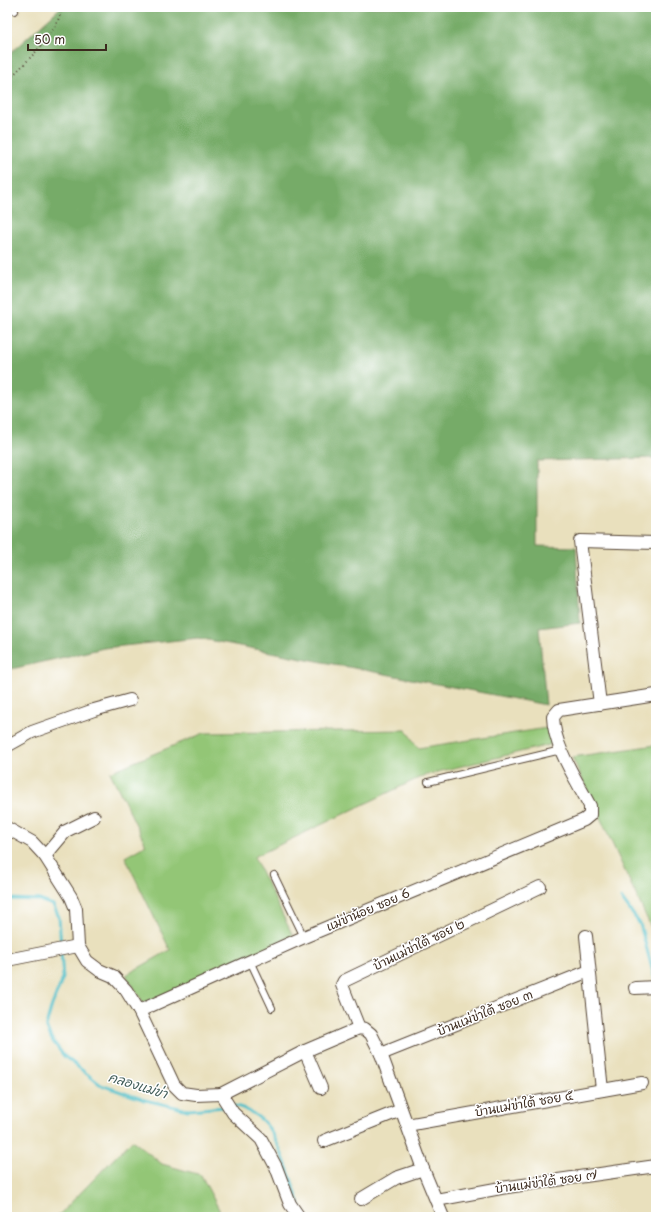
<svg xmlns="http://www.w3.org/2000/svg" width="663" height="1224" font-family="'Playpen Sans','Playpen Sans Thai',sans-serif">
<rect width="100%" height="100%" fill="#fff"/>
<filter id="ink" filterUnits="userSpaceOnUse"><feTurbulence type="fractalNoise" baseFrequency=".025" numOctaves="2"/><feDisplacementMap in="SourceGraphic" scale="8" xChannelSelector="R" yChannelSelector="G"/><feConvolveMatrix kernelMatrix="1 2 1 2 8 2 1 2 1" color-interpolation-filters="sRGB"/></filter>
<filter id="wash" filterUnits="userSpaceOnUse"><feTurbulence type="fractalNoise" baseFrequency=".012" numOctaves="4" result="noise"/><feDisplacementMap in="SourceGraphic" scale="16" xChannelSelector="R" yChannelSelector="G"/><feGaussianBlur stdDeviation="0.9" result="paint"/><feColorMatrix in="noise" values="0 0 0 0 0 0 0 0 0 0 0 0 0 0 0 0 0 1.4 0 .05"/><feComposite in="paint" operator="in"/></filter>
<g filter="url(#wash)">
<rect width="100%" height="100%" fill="#e9e0bd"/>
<g fill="#93c676" stroke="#67784a">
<polygon points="547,728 553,744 425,775 254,857 293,936 144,1004 126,975 170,950 125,857 146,845 110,772 204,733 406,730 418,748"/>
<polygon points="656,745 656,938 572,757"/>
<polygon points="132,1140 162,1164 201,1175 223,1217 57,1217"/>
</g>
<polygon fill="#76ab67" stroke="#586a42" points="61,7 656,7 656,458 537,461 537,546 576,547 580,623 539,628 546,705 198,638 104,648 7,670 7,56"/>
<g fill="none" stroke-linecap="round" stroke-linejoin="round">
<g stroke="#52c0c9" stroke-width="3">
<polyline points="621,898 640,924 656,983"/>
<polyline points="7,899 39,900 53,905 59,917 61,947"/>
<polyline points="61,952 63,978 52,1005 46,1026 52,1040 64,1056 101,1085 145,1100 188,1110 225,1107"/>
<path d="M232,1106C243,1105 262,1118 268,1127C284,1152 292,1183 302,1211L307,1217"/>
</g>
</g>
</g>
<g filter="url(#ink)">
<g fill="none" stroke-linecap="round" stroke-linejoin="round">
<g stroke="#554536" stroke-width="8">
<g id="lane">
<polyline points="10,7 15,11"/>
<polyline points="428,782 561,750"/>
<polyline points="274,875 304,937"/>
<polyline points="250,961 272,1008"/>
</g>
</g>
<g stroke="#554536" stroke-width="14">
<g id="street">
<polyline points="600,704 580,541 656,543"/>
<polyline points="7,746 32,732 94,710 130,700"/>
<polyline points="7,828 32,842 45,856 71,897 76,909 78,946 87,961 99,970 113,976 126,990 139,1011 174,1085 182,1093 196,1095 221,1094 305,1051 359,1028 365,1029 371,1034 381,1054 423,1169 443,1217"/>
<polyline points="45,856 66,831 94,817"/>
<polyline points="586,936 602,1090"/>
<polyline points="7,960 78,946"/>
<polyline points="635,988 656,987"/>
<path d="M139,1011L304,937L584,820L590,815V806C576,779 554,747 553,717L559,710L656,695"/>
<polyline points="359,1028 342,985 344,981 540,887"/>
<polyline points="305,1051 321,1088"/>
<polyline points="381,1054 589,971"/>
<polyline points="221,1094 233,1113 261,1139 276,1167 290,1204 299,1217"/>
<polyline points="407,1125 642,1083"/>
<polyline points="324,1141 401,1110"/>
<polyline points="361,1199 396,1178 423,1169"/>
<polyline points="436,1200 501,1188 656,1166"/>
</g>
</g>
<path stroke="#554536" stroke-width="2" stroke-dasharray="1 3" stroke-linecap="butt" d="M7,81C25,63 46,44 57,22C60,17 61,12 62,7"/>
<use href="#lane" stroke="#fff" stroke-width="6"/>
<use href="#street" stroke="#fff" stroke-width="12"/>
</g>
</g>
<g text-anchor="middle" stroke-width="3" stroke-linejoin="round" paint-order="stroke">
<g font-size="12" fill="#3b2a1e" stroke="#fff">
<text transform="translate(368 910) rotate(-23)" y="4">แม่ข่าน้อย ซอย 6</text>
<text transform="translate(419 945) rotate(-26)" y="4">บ้านแม่ข่าใต้ ซอย ๒</text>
<text transform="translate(485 1013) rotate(-22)" y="4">บ้านแม่ข่าใต้ ซอย ๓</text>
<text transform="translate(524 1104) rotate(-10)" y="4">บ้านแม่ข่าใต้ ซอย ๕</text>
<text transform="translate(546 1182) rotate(-8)" y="4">บ้านแม่ข่าใต้ ซอย ๗</text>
</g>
<g font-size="13" font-style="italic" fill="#435e5a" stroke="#fff">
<text transform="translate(138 1085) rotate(17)" y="5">คลองแม่ข่า</text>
</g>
</g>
<rect width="663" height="1224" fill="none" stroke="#fff" stroke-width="24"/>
<path d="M28 44v6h78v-6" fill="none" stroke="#3b2a1e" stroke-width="2"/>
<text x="34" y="44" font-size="12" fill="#3b2a1e" stroke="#ffffff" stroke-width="3" paint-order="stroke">50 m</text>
</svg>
